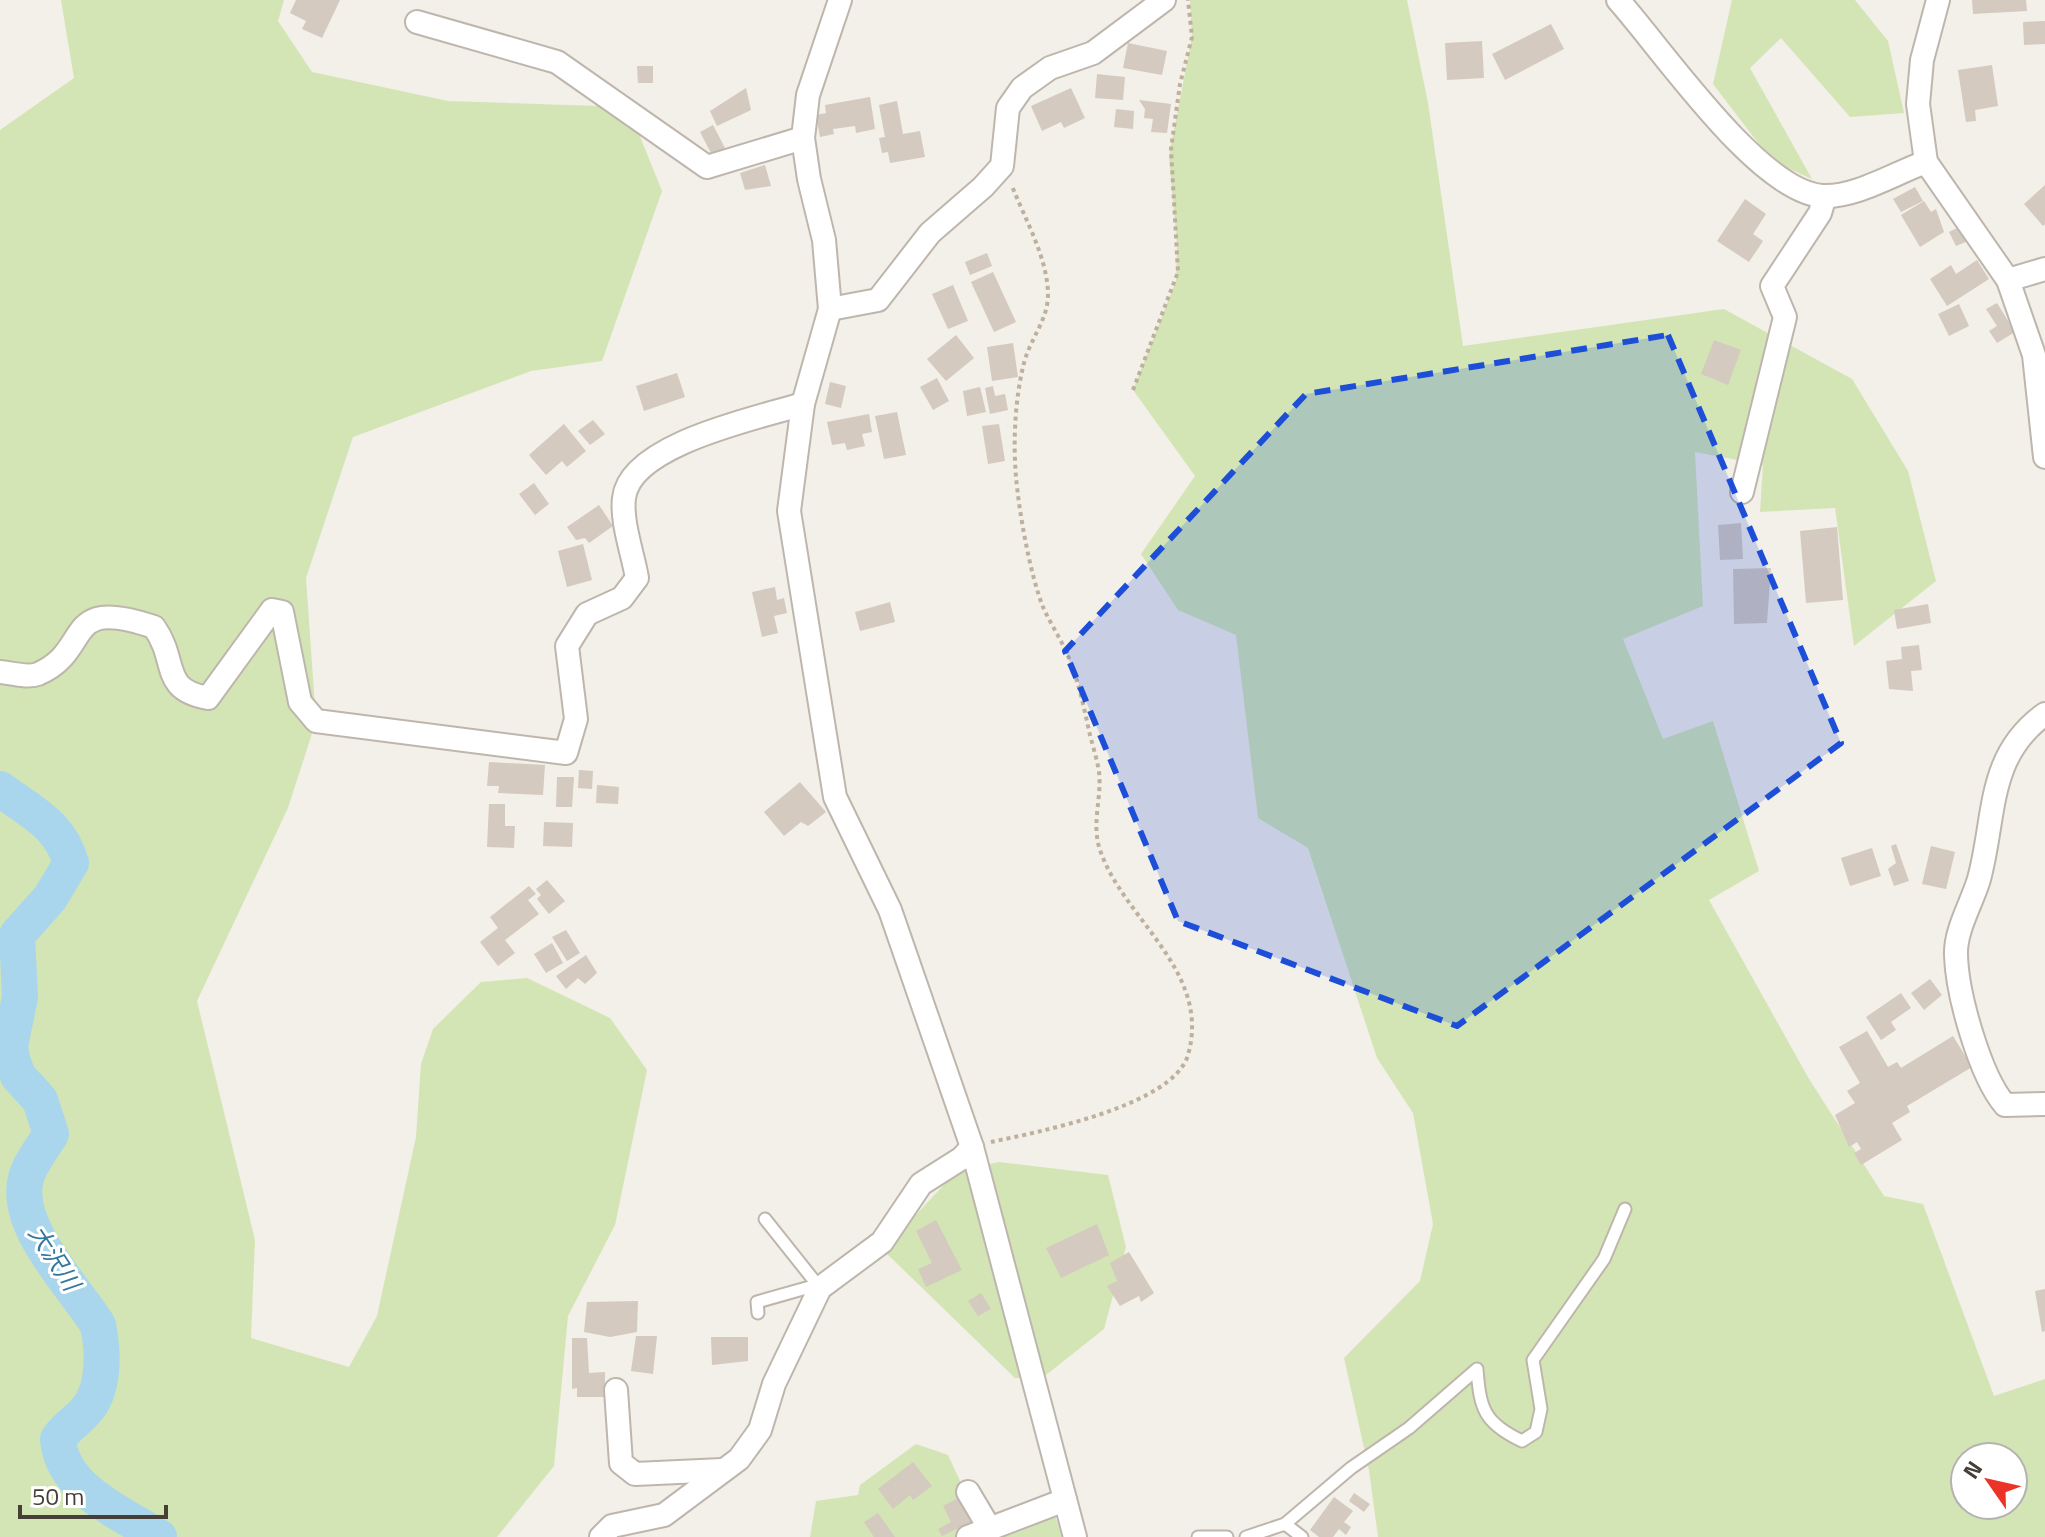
<svg xmlns="http://www.w3.org/2000/svg" width="2045" height="1537" font-family="'Titillium Web','Noto Sans JP',sans-serif">
<rect width="100%" height="100%" fill="#f3efe9"/>
<g fill="#d3e5b4" fill-rule="evenodd">
<polygon points="61,0 284,0 278,21 312,72 448,101 628,107 662,191 602,361 531,371 353,437 306,578 316,721 288,808 197,1001 255,1240 251,1338 349,1367 377,1316 416,1137 421,1064 433,1029 481,982 527,978 610,1018 647,1070 615,1225 568,1316 554,1466 497,1537 0,1537 0,130 74,78"/>
<path d="M1190,0H1407L1428,103L1463,346L1724,309L1852,379L1908,471L1936,581L1854,646L1835,508L1760,512L1763,465L1695,452L1703,606L1623,639L1663,739L1713,721L1759,871L1709,900L1809,1079L1884,1196L1923,1204L1994,1396L2045,1379V1537H1378L1369,1470L1344,1358L1420,1281L1433,1224L1413,1113L1377,1058L1308,848L1258,818L1236,635L1178,610L1141,554L1195,476L1133,390L1176,281L1177,246L1169,156L1192,37ZM1965,1457H2013V1505H1965Z"/>
<polygon points="1732,0 1855,0 1888,41 1904,113 1850,117 1781,38 1750,68 1812,179 1772,161 1713,84"/>
<polygon points="999,1162 1108,1175 1126,1247 1104,1329 1041,1379 1015,1378 883,1250 957,1171"/>
<polygon points="916,1444 948,1455 983,1531 1055,1516 1062,1537 810,1537 816,1501 858,1495 860,1485"/>
</g>
<g fill="none" stroke-linecap="round" stroke-linejoin="round">
<path stroke="#a9d6ec" stroke-width="36" d="M0,789C31,812 60,824 71,863L50,898L17,935L20,997L10,1046L12,1059L18,1076L40,1100L51,1134C43,1147 30,1163 26,1178C13,1226 73,1285 98,1325C103,1349 105,1385 89,1407C80,1419 67,1426 58,1439C61,1489 122,1513 159,1537"/>
</g>
<g fill="#d4cabf">
<polygon points="296,0 340,0 322,38 302,29 306,21 290,13"/>
<polygon points="1972,0 2026,0 2027,11 1973,14"/>
<polygon points="2045,21 2045,44 2024,45 2023,22"/>
<polygon points="1551,24 1564,49 1505,80 1492,54"/>
<polygon points="1482,41 1484,78 1447,80 1445,43"/>
<polygon points="1128,43 1167,51 1162,75 1123,68"/>
<polygon points="1992,65 1998,106 1975,110 1976,121 1966,122 1958,70"/>
<polygon points="637,66 653,66 653,83 638,83"/>
<polygon points="1097,74 1125,77 1123,100 1095,98"/>
<polygon points="746,88 751,110 717,126 710,111"/>
<polygon points="1071,88 1085,118 1064,128 1061,122 1042,131 1031,106"/>
<polygon points="870,97 875,129 856,133 855,126 833,129 834,134 820,137 816,115 826,113 825,105"/>
<polygon points="1139,100 1171,104 1167,133 1151,132 1153,119 1144,118 1145,109"/>
<polygon points="897,101 903,134 920,131 925,157 890,163 888,152 882,153 879,138 885,137 879,105"/>
<polygon points="1116,109 1134,111 1133,129 1114,127"/>
<polygon points="713,125 725,148 712,155 700,132"/>
<polygon points="765,165 771,186 745,190 740,173"/>
<polygon points="2045,185 2045,224 2043,226 2024,204"/>
<polygon points="1915,187 1923,201 1901,212 1893,199"/>
<polygon points="1745,199 1766,214 1753,234 1763,241 1749,262 1717,241"/>
<polygon points="1924,201 1931,212 1936,209 1944,232 1920,247 1901,215"/>
<polygon points="1961,226 1968,241 1956,246 1949,232"/>
<polygon points="987,253 992,266 970,275 965,262"/>
<polygon points="1977,260 1989,279 1947,306 1930,279 1951,265 1956,274"/>
<polygon points="993,272 1016,322 994,332 971,282"/>
<polygon points="953,285 968,321 948,329 932,294"/>
<polygon points="1997,303 2015,332 1997,343 1989,331 1997,326 1986,309"/>
<polygon points="1959,304 1969,326 1949,336 1938,314"/>
<polygon points="956,335 974,358 946,381 927,359"/>
<polygon points="1714,340 1741,350 1728,385 1701,374"/>
<polygon points="1013,343 1018,377 992,381 987,347"/>
<polygon points="677,373 685,397 644,411 636,386"/>
<polygon points="937,378 949,401 933,410 920,387"/>
<polygon points="830,382 846,386 841,408 825,404"/>
<polygon points="993,386 995,396 1005,394 1008,410 990,414 985,388"/>
<polygon points="980,387 986,412 967,416 963,391"/>
<polygon points="897,412 906,455 884,459 875,416"/>
<polygon points="869,414 872,432 862,434 865,446 847,450 845,443 832,445 827,422"/>
<polygon points="593,420 605,434 590,445 578,431"/>
<polygon points="564,424 586,451 567,467 562,461 546,475 529,455"/>
<polygon points="999,424 1005,461 988,464 982,426"/>
<polygon points="534,483 549,504 535,515 519,494"/>
<polygon points="599,505 613,526 589,543 585,538 576,540 567,527"/>
<polygon points="1741,523 1743,559 1720,560 1718,525"/>
<polygon points="1837,527 1843,600 1806,603 1800,531"/>
<polygon points="583,544 592,580 567,587 558,551"/>
<polygon points="1771,568 1767,623 1734,624 1733,569"/>
<polygon points="775,587 777,600 784,598 787,613 774,616 778,633 762,637 752,592"/>
<polygon points="890,602 895,622 860,631 855,612"/>
<polygon points="1928,604 1931,623 1897,629 1894,610"/>
<polygon points="1919,645 1922,670 1911,671 1913,691 1889,689 1886,661 1902,659 1901,647"/>
<polygon points="489,762 545,765 543,795 498,793 499,786 487,786"/>
<polygon points="579,770 593,771 592,789 578,788"/>
<polygon points="557,777 574,777 572,807 556,807"/>
<polygon points="800,782 826,812 808,826 801,822 784,836 764,812"/>
<polygon points="597,785 619,787 618,804 596,803"/>
<polygon points="489,804 505,804 505,826 515,826 514,848 487,847"/>
<polygon points="544,822 573,823 572,847 543,846"/>
<polygon points="1896,844 1909,881 1894,886 1888,869 1896,863 1891,846"/>
<polygon points="1931,846 1955,852 1946,889 1922,884"/>
<polygon points="1872,848 1881,876 1850,886 1841,858"/>
<polygon points="547,880 565,901 549,914 537,899 541,895 536,889"/>
<polygon points="529,886 536,894 528,900 539,914 505,940 515,953 498,966 480,942 498,928 490,917"/>
<polygon points="566,930 580,953 567,961 552,937"/>
<polygon points="552,943 563,963 546,973 534,954"/>
<polygon points="586,955 597,973 585,984 578,978 566,989 556,976"/>
<polygon points="1930,979 1942,995 1924,1010 1911,993"/>
<polygon points="1901,993 1911,1008 1891,1022 1896,1030 1881,1040 1866,1017"/>
<polygon points="1867,1031 1888,1067 1897,1062 1901,1068 1953,1036 1972,1067 1907,1106 1910,1112 1892,1123 1902,1140 1861,1165 1854,1153 1861,1149 1857,1142 1849,1147 1835,1115 1855,1103 1847,1091 1860,1083 1839,1047"/>
<polygon points="936,1220 962,1270 926,1287 918,1269 932,1263 916,1231"/>
<polygon points="1097,1224 1109,1255 1061,1278 1046,1248"/>
<polygon points="1129,1252 1154,1293 1141,1302 1139,1296 1120,1306 1107,1286 1117,1281 1110,1263"/>
<polygon points="2045,1289 2045,1331 2042,1332 2035,1291"/>
<polygon points="981,1293 991,1309 978,1316 968,1301"/>
<polygon points="638,1301 637,1332 610,1337 584,1332 587,1302"/>
<polygon points="636,1336 657,1336 653,1374 631,1371"/>
<polygon points="711,1337 748,1337 748,1361 712,1365"/>
<polygon points="572,1338 587,1338 589,1373 605,1372 605,1397 577,1397 577,1388 572,1389"/>
<polygon points="913,1462 932,1486 913,1500 910,1495 893,1509 878,1489"/>
<polygon points="1354,1493 1370,1504 1364,1512 1349,1501"/>
<polygon points="962,1496 974,1520 942,1536 938,1529 951,1522 943,1506"/>
<polygon points="1334,1497 1353,1511 1344,1522 1351,1527 1346,1535 1339,1529 1333,1537 1319,1537 1310,1530"/>
<polygon points="878,1513 895,1537 874,1537 864,1522"/>
</g>
<g fill="none" stroke-linecap="round" stroke-linejoin="round">
<g stroke="#beb6ac" stroke-width="15">
<g id="lane">
<polyline points="765,1219 820,1288"/>
<polyline points="758,1313 757,1302 817,1285"/>
<polyline points="1285,1524 1302,1537"/>
<polyline points="1198,1537 1227,1537"/>
<path d="M1246,1537L1285,1524L1351,1468L1409,1428L1477,1369C1480,1409 1484,1423 1522,1441L1536,1432L1541,1409L1533,1360L1604,1259L1625,1209"/>
</g>
</g>
<g stroke="#beb6ac" stroke-width="26">
<g id="street">
<polyline points="840,0 808,95 803,138 809,179 824,240 830,309 803,404 789,511 835,797 890,910 972,1147 1075,1537"/>
<path d="M1618,0C1662,49 1758,191 1822,196C1855,198 1895,173 1926,162"/>
<polyline points="1938,0 1922,60 1918,104 1926,162 2008,280 2034,355 2045,457"/>
<polyline points="417,22 557,62 707,167 803,138"/>
<polyline points="2008,280 2045,269"/>
<polyline points="830,309 878,300 930,233 983,187 1002,166 1008,108 1022,88 1050,68 1093,53 1164,0"/>
<polyline points="1742,492 1785,317 1772,286 1820,213 1825,196"/>
<path d="M0,672C11,673 28,678 38,674C94,650 60,595 154,627C179,662 159,689 208,698L272,610L282,612L300,702L316,721L566,753L576,719L567,646L587,614L622,598L637,578C633,554 621,522 624,498C630,444 758,418 803,404"/>
<path d="M2045,714C1986,756 1996,817 1979,879C1972,903 1955,930 1956,955C1957,994 1980,1076 2005,1105L2045,1104"/>
<polyline points="616,1390 621,1463 635,1474 722,1470"/>
<polyline points="968,1492 990,1529"/>
<polyline points="601,1537 612,1526 664,1515 739,1459 760,1430 774,1384 820,1288 882,1242 921,1184 962,1158 972,1147"/>
<polyline points="968,1537 1065,1500"/>
</g>
</g>
<g stroke="#bfb09e" stroke-width="4" stroke-dasharray="4 4" stroke-linecap="butt">
<polyline points="1133,390 1178,272 1171,149 1180,84 1192,37 1188,0"/>
<path d="M991,1142C1038,1132 1173,1106 1188,1055C1212,971 1123,919 1100,850C1091,823 1102,799 1099,772C1097,758 1092,744 1089,731C1084,707 1079,684 1070,661C1063,642 1051,625 1043,607C1030,574 1019,512 1016,477C1013,441 1015,398 1024,363C1030,339 1048,320 1048,295C1048,259 1025,219 1012,186"/>
</g>
<use href="#lane" stroke="#fff" stroke-width="11"/>
<use href="#street" stroke="#fff" stroke-width="22"/>
</g>
<path fill="#1d4ed8" fill-opacity="0.2" stroke="#1d4ed8" stroke-width="6" stroke-dasharray="16 10" stroke-linejoin="round" d="M1668,335L1841,743L1457,1026L1178,921L1065,651L1306,394Z"/>
<g text-anchor="middle" stroke-width="6" stroke-linejoin="round" paint-order="stroke">
<g font-size="24" font-style="italic" fill="#34789c" stroke="#fff">
<text transform="translate(54 1258) rotate(57)" y="8">大沢川</text>
</g>
</g>
<g transform="translate(1989 1481) rotate(304)"><circle r="38" fill="#ffffff" stroke="#b5b2af" stroke-width="2"/>
<path d="M0-6L14 30L0 20L-14 30Z" fill="#eb3427"/>
<text y="-12" font-size="22" font-weight="bold" text-anchor="middle" fill="#463f38">N</text>
</g>
<path d="M20 1505v12h146v-12" fill="none" stroke="#463f38" stroke-width="4"/>
<text x="32" y="1505" font-size="24" fill="#463f38" stroke="#ffffff" stroke-width="6" paint-order="stroke">50 m</text>
</svg>
